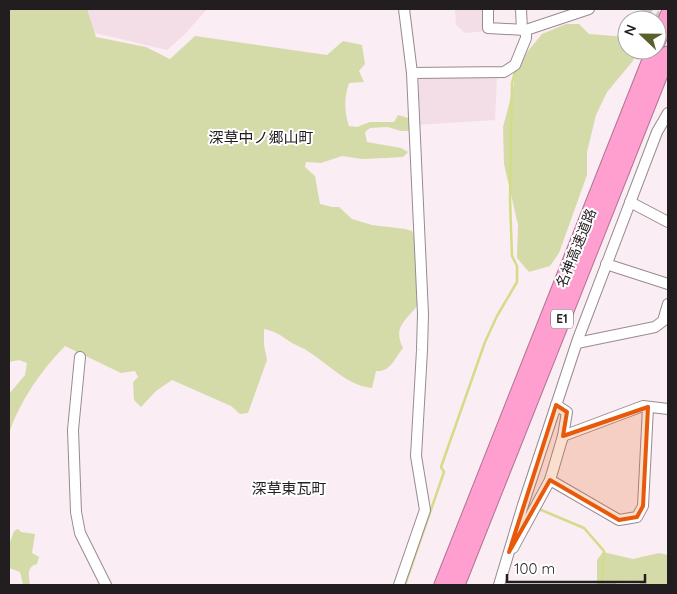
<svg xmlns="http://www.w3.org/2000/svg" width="677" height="594" font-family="Quicksand,'Noto Sans JP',sans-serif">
<rect width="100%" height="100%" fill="#faedf3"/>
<g fill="#f3dde7">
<polygon points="54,9 207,9 184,35 167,50 75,28"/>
<polygon points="455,9 486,9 485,31 465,33 456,25"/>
<polygon points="420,76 497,76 495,120 416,125 417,85"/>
</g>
<g fill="#d5dba8">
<path d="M9,9H87L96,37L146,47L170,59L195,36L327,55L343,41L362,45L365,64L359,71L364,82L349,83C344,98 344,111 349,126L357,127L370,122H394L398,115L412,119V130C401,133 397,129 387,127C381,127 375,128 370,128L365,132L367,142L401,148L408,152L403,157L386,158L362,159L342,156L321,163L306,162L305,167L315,176L320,204L332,207H339L352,219L372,225L405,229L412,231L415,239L417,306C404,322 393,328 403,348C394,359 391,372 376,371L372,388C346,385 330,365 309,352C304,348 297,346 292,343C281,336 278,332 264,329V345L267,360L248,413L240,414L231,406L172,380L156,391L141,407L134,400L133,382L138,377L135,371L121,373L65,346C40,372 21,399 9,433V394L25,375L27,363L19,360L9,362Z"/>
<polygon points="566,24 579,24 589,34 627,37 627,50 639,50 632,62 607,92 596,115 587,152 587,175 559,253 550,266 529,272 517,258 518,225 504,164 503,127 513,89 515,73 528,51 542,34"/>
<path d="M18,529L21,532L35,534L32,553L39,557L37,564C26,567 29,576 30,585H23L20,572L9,568V545L14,531Z"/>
<polygon points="603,552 633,559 659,553 668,555 668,585 642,585 639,583 620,581 614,585 597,585 597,560"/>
</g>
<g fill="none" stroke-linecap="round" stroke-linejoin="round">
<g stroke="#d4dc88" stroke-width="2.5">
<polyline points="539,509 584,528 604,551 602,585"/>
<polyline points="405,585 444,472 441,467 485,342 497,316 517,282 517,266 512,256 510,200 512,83 516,68"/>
</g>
<polyline stroke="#cfc4c9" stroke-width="10" stroke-dasharray="10 5" stroke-linecap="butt" points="642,9 668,21"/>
<g stroke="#978b91" stroke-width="12">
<g id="minor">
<polyline points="488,9 488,28 526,30"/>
<polyline points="521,9 522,30"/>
<polyline points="412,73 504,72 515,65 526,38 526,30 589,9"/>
<polyline points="630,202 668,222"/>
<polyline points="606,264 668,284"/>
<polyline points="577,343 655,327 663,321 668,304"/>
<polyline points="80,357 73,430 76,512 80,533 106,585"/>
<polyline points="563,436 643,406 668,409"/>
<polyline points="550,480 619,520 637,517 643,506 648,407"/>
<polyline points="513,548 550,480 563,436 567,412 556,405"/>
<polyline points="399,585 425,510 416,456 422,350 423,314 412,73 404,9"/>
<polyline points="499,585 523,505 578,339 657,132 668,113"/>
</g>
</g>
<g stroke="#b27292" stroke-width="17">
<g id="highway">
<polyline points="657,43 668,15"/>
<polyline points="442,585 654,50"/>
<polyline points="457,585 668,54"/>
</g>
</g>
<use href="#minor" stroke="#fff" stroke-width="10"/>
<use href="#highway" stroke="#ff9fd0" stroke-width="15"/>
</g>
<path fill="#e8590c" fill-opacity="0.2" stroke="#e8590c" stroke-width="4" stroke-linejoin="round" d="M556,405L567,412L563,436L648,407L643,506L637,517L619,520L550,480L509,552Z"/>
<g text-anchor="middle" stroke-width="4" stroke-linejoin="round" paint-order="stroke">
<rect fill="#fff" stroke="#646263" stroke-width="1" x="551" y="309.5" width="22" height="19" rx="4"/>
<g font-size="12" font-weight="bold" fill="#221e20">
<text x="562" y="323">E1</text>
</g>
<g font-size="14" fill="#221e20" stroke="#fff">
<text transform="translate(576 248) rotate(-68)" y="5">名神高速道路</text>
</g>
<g font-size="15" fill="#221e20" stroke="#fff">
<text x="261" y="143">深草中ノ郷山町</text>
<text x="289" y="494">深草東瓦町</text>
</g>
</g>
<rect width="677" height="594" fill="none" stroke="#221e20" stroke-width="20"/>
<g transform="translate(642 35) rotate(292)"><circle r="24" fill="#ffffff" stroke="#a7a5a6"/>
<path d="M0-4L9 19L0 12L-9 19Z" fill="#5a5f2d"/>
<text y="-8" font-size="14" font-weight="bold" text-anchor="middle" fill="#221e20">N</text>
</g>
<path d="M507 574v8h138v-8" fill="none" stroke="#221e20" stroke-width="2.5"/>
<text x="514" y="574" font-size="15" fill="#221e20" stroke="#ffffff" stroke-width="4" paint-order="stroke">100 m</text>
</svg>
